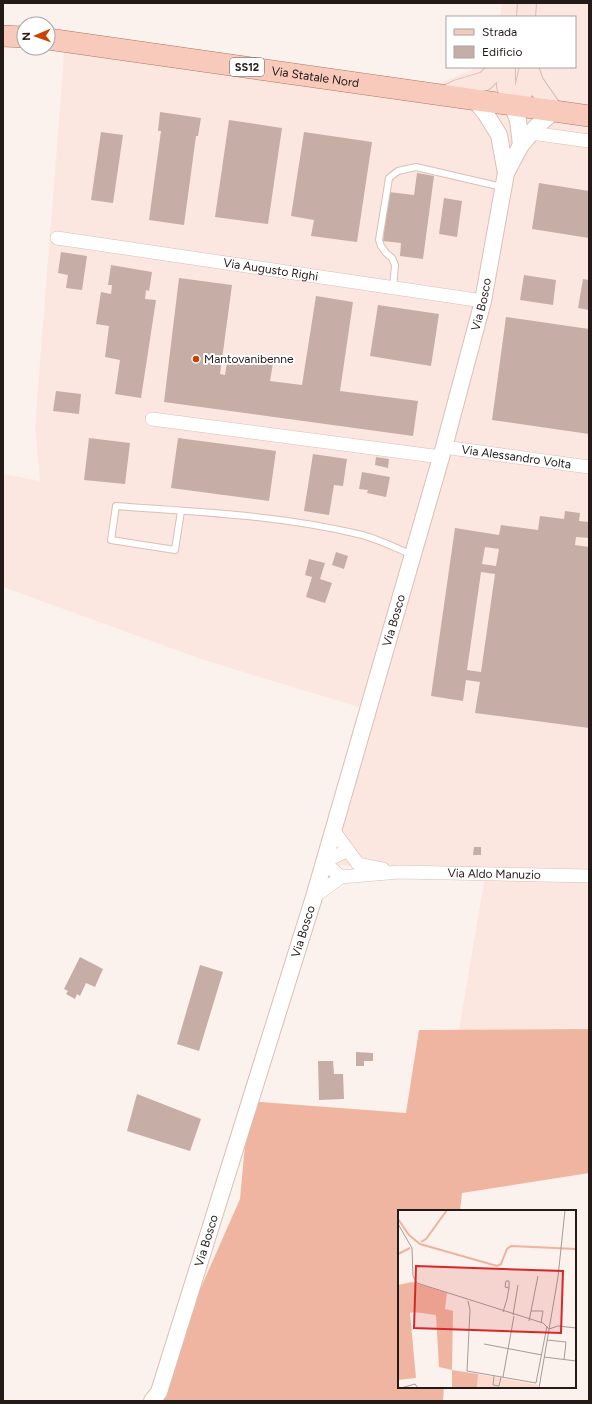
<svg xmlns="http://www.w3.org/2000/svg" width="592" height="1404" font-family="Figtree,sans-serif">
<rect width="100%" height="100%" fill="#fbf1ed"/>
<polygon fill="#fce7e0" points="502,3 589,3 589,1028 459,1030 485,877 325,864 362,708 201,659 3,587 3,474 40,481 35,426 65,43 413,94 472,70 475,67 575,67 575,17 500,17"/>
<polygon fill="#f0b5a1" points="589,1029 589,1173 462,1193 460,1211 399,1211 399,1387 444,1387 443,1401 151,1401 240,1199 249,1101 406,1113 419,1030"/>
<g fill="#c6ada5" fill-rule="evenodd">
<polygon points="160,112 201,118 198,136 196,136 184,225 149,220 161,131 158,131"/>
<polygon points="229,120 282,128 268,224 215,217"/>
<polygon points="101,132 123,135 113,203 91,200"/>
<polygon points="304,132 372,142 357,242 311,236 314,220 291,216"/>
<polygon points="417,173 434,176 423,259 400,256 401,243 383,241 389,192 414,195"/>
<polygon points="539,183 589,191 589,238 532,229"/>
<polygon points="444,198 462,201 457,237 439,234"/>
<polygon points="61,252 87,256 82,290 66,288 68,275 58,273"/>
<polygon points="111,265 152,272 149,291 146,290 145,299 156,300 141,398 115,394 120,360 105,357 109,326 96,324 101,292 111,294 112,285 108,285"/>
<polygon points="524,275 556,280 553,305 520,300"/>
<polygon points="179,278 232,285 220,374 225,375 228,356 273,363 270,381 302,385 316,296 353,302 340,391 418,401 413,436 164,402"/>
<polygon points="583,279 589,280 589,310 578,308"/>
<polygon points="378,305 439,314 431,366 370,356"/>
<polygon points="506,317 589,329 589,434 492,420"/>
<polygon points="56,391 81,394 79,414 53,411"/>
<polygon points="89,438 130,443 125,484 84,480"/>
<polygon points="178,438 276,451 269,501 171,488"/>
<polygon points="313,454 347,459 343,486 334,485 329,515 304,511"/>
<polygon points="376,457 389,459 388,468 375,465"/>
<polygon points="362,472 390,477 386,497 367,493 368,490 359,489"/>
<path d="M565,511L580,513L579,521L589,522V538L576,537L575,545L589,547V728L475,713L480,682L466,680L463,701L431,696L455,528L499,535L501,525L538,530L540,516L564,519ZM485,547L499,549L496,566L482,564ZM481,572L495,574L481,672L467,670Z"/>
<polygon points="336,552 348,556 344,569 332,565"/>
<polygon points="309,559 325,563 320,579 332,583 325,603 306,597 312,577 305,575"/>
<polygon points="474,847 481,847 481,855 473,855"/>
<polygon points="80,957 103,969 95,987 86,983 80,996 77,994 75,999 66,994 68,991 64,989"/>
<polygon points="200,965 223,972 199,1051 177,1044"/>
<polygon points="356,1052 373,1053 373,1061 364,1061 364,1066 356,1066"/>
<polygon points="318,1061 333,1061 334,1074 343,1074 344,1099 319,1100"/>
<polygon points="137,1094 201,1119 190,1151 127,1131"/>
</g>
<g fill="none" stroke-linecap="round" stroke-linejoin="round">
<g stroke="#d9bfb6" stroke-width="8">
<g id="service">
<polyline points="393,288 395,265 392,258 386,253 381,246 379,240 389,178 398,171 416,167 502,187"/>
<path d="M181,511L175,550L111,540L116,506C197,512 279,515 358,534C377,538 395,548 413,555"/>
</g>
</g>
<g stroke="#d9bfb6" stroke-width="14">
<g id="minor">
<polyline points="531,133 589,141"/>
<path id="s1" d="M57,238L483,301"/>
<polyline points="152,419 441,457"/>
<path id="s2" d="M444,447L589,467"/>
<polyline points="333,830 358,864 383,869"/>
<polyline points="341,877 324,862 348,850"/>
<path id="s3" d="M314,897L341,877L399,872L589,876"/>
</g>
</g>
<g stroke="#d9bfb6" stroke-width="18">
<g id="tertiary">
<polyline points="475,100 486,114 499,135 506,173"/>
<polyline points="512,105 518,120 521,145"/>
<path id="s4" d="M152,1401L159,1392L314,897L444,447L483,301L506,173L521,145L537,126L554,111"/>
</g>
</g>
<g stroke="#d9bfb6" stroke-width="20">
<g id="secondary">
<polyline points="526,17 527,3"/>
<polyline points="506,67 506,86 512,105 523,93 529,67"/>
<polyline points="529,67 534,82 554,111"/>
<polyline points="445,95 458,89 485,81 499,67"/>
</g>
</g>
<g stroke="#ab7664" stroke-width="22">
<g id="primary">
<polyline points="3,36 24,37"/>
<path id="s5" d="M48,39L589,116"/>
</g>
</g>
<use href="#service" stroke="#fff" stroke-width="6"/>
<use href="#minor" stroke="#fff" stroke-width="13"/>
<use href="#tertiary" stroke="#fff" stroke-width="16"/>
<use href="#secondary" stroke="#fbe5dd" stroke-width="18"/>
<use href="#primary" stroke="#f8cabb" stroke-width="21"/>
</g>
<circle fill="#c84200" stroke="#fff" stroke-width="1.5" cx="196" cy="359" r="4"/>
<g text-anchor="middle" stroke-width="4" stroke-linejoin="round" paint-order="stroke">
<rect fill="#fff" stroke="#665f5d" stroke-width="1" x="230" y="58" width="34" height="18" rx="3"/>
<g font-size="11" font-weight="bold" fill="#241b18">
<text x="247" y="71">SS12</text>
</g>
<g font-size="12" fill="#241b18" stroke="#fff">
<text dy="4" stroke="none"><textPath href="#s5" startOffset="270">Via Statale Nord</textPath></text>
<text dy="4" stroke="none"><textPath href="#s1" startOffset="216">Via Augusto Righi</textPath></text>
<text dy="4" stroke="none"><textPath href="#s4" startOffset="1146">Via Bosco</textPath></text>
<text dy="4" stroke="none"><textPath href="#s2" startOffset="73">Via Alessandro Volta</textPath></text>
<text dy="4" stroke="none"><textPath href="#s4" startOffset="818">Via Bosco</textPath></text>
<text dy="4" stroke="none"><textPath href="#s3" startOffset="187">Via Aldo Manuzio</textPath></text>
<text dy="4" stroke="none"><textPath href="#s4" startOffset="494">Via Bosco</textPath></text>
<text dy="4" stroke="none"><textPath href="#s4" startOffset="170">Via Bosco</textPath></text>
</g>
<g font-size="12" fill="#241b18" stroke="#fff" text-anchor="start">
<text x="204" y="363">Mantovanibenne</text>
</g>
</g>
<g transform="translate(398 1210)">
<rect width="178" height="178" fill="#fbf1ed"/>
<path d="M80,164L140,175V178H79Z" fill="#fedace"/>
<path d="M14,72L49,83L47,99L55,101L54,160L80,164L79,178H54V160L41,157L38,105L16,102L12,103L18,168L0,170V75Z" fill="#f0b5a1"/>
<path fill="none" stroke="#eeb39f" stroke-width="2" d="M0,9L11,25L22,34L99,56L103,54L109,39L113,36L178,39M23,32L28,29L49,0M0,44L12,38"/>
<path fill="none" stroke="#a59b98" stroke-width="1" d="M0,14L14,38L15,66L19,73L145,113L151,119M70,91L72,100L69,161L138,173L149,116M133,101H145L143,113M105,102L109,89L110,83L111,78V71H108L107,77L111,78M115,105L120,75M131,111L140,66M151,119L160,116L178,118M149,130L168,132L166,150M86,134L144,145M146,147L178,151M96,166L95,175L101,176L103,167M105,167L116,106M3,178L17,174L20,178M141,178L160,67L167,0"/>
<path fill="#d62828" fill-opacity="0.15" stroke="#d62828" stroke-width="2" d="M18,56L165,61L163,123L16,118Z"/>
<rect width="178" height="178" fill="none" stroke="#241b18" stroke-width="2"/>
</g>
<rect width="592" height="1404" fill="none" stroke="#241b18" stroke-width="8"/>
<rect x="446" y="16" width="130" height="52" fill="#ffffff" stroke="#a7a4a3"/>
<rect x="454" y="29" width="20" height="6" fill="#f8cabb" stroke="#a7a4a3"/>
<text x="482" y="36" font-size="12" fill="#241b18">Strada</text>
<rect x="454" y="46" width="20" height="12" fill="#c6ada5" stroke="#a7a4a3"/>
<text x="482" y="56" font-size="12" fill="#241b18">Edificio</text>
<g transform="translate(36 36) rotate(268)"><circle r="19" fill="#ffffff" stroke="#a7a4a3"/>
<path d="M0-3L7 15L0 10L-7 15Z" fill="#c84200"/>
<text y="-6" font-size="11" font-weight="bold" text-anchor="middle" fill="#241b18">N</text>
</g>
</svg>
